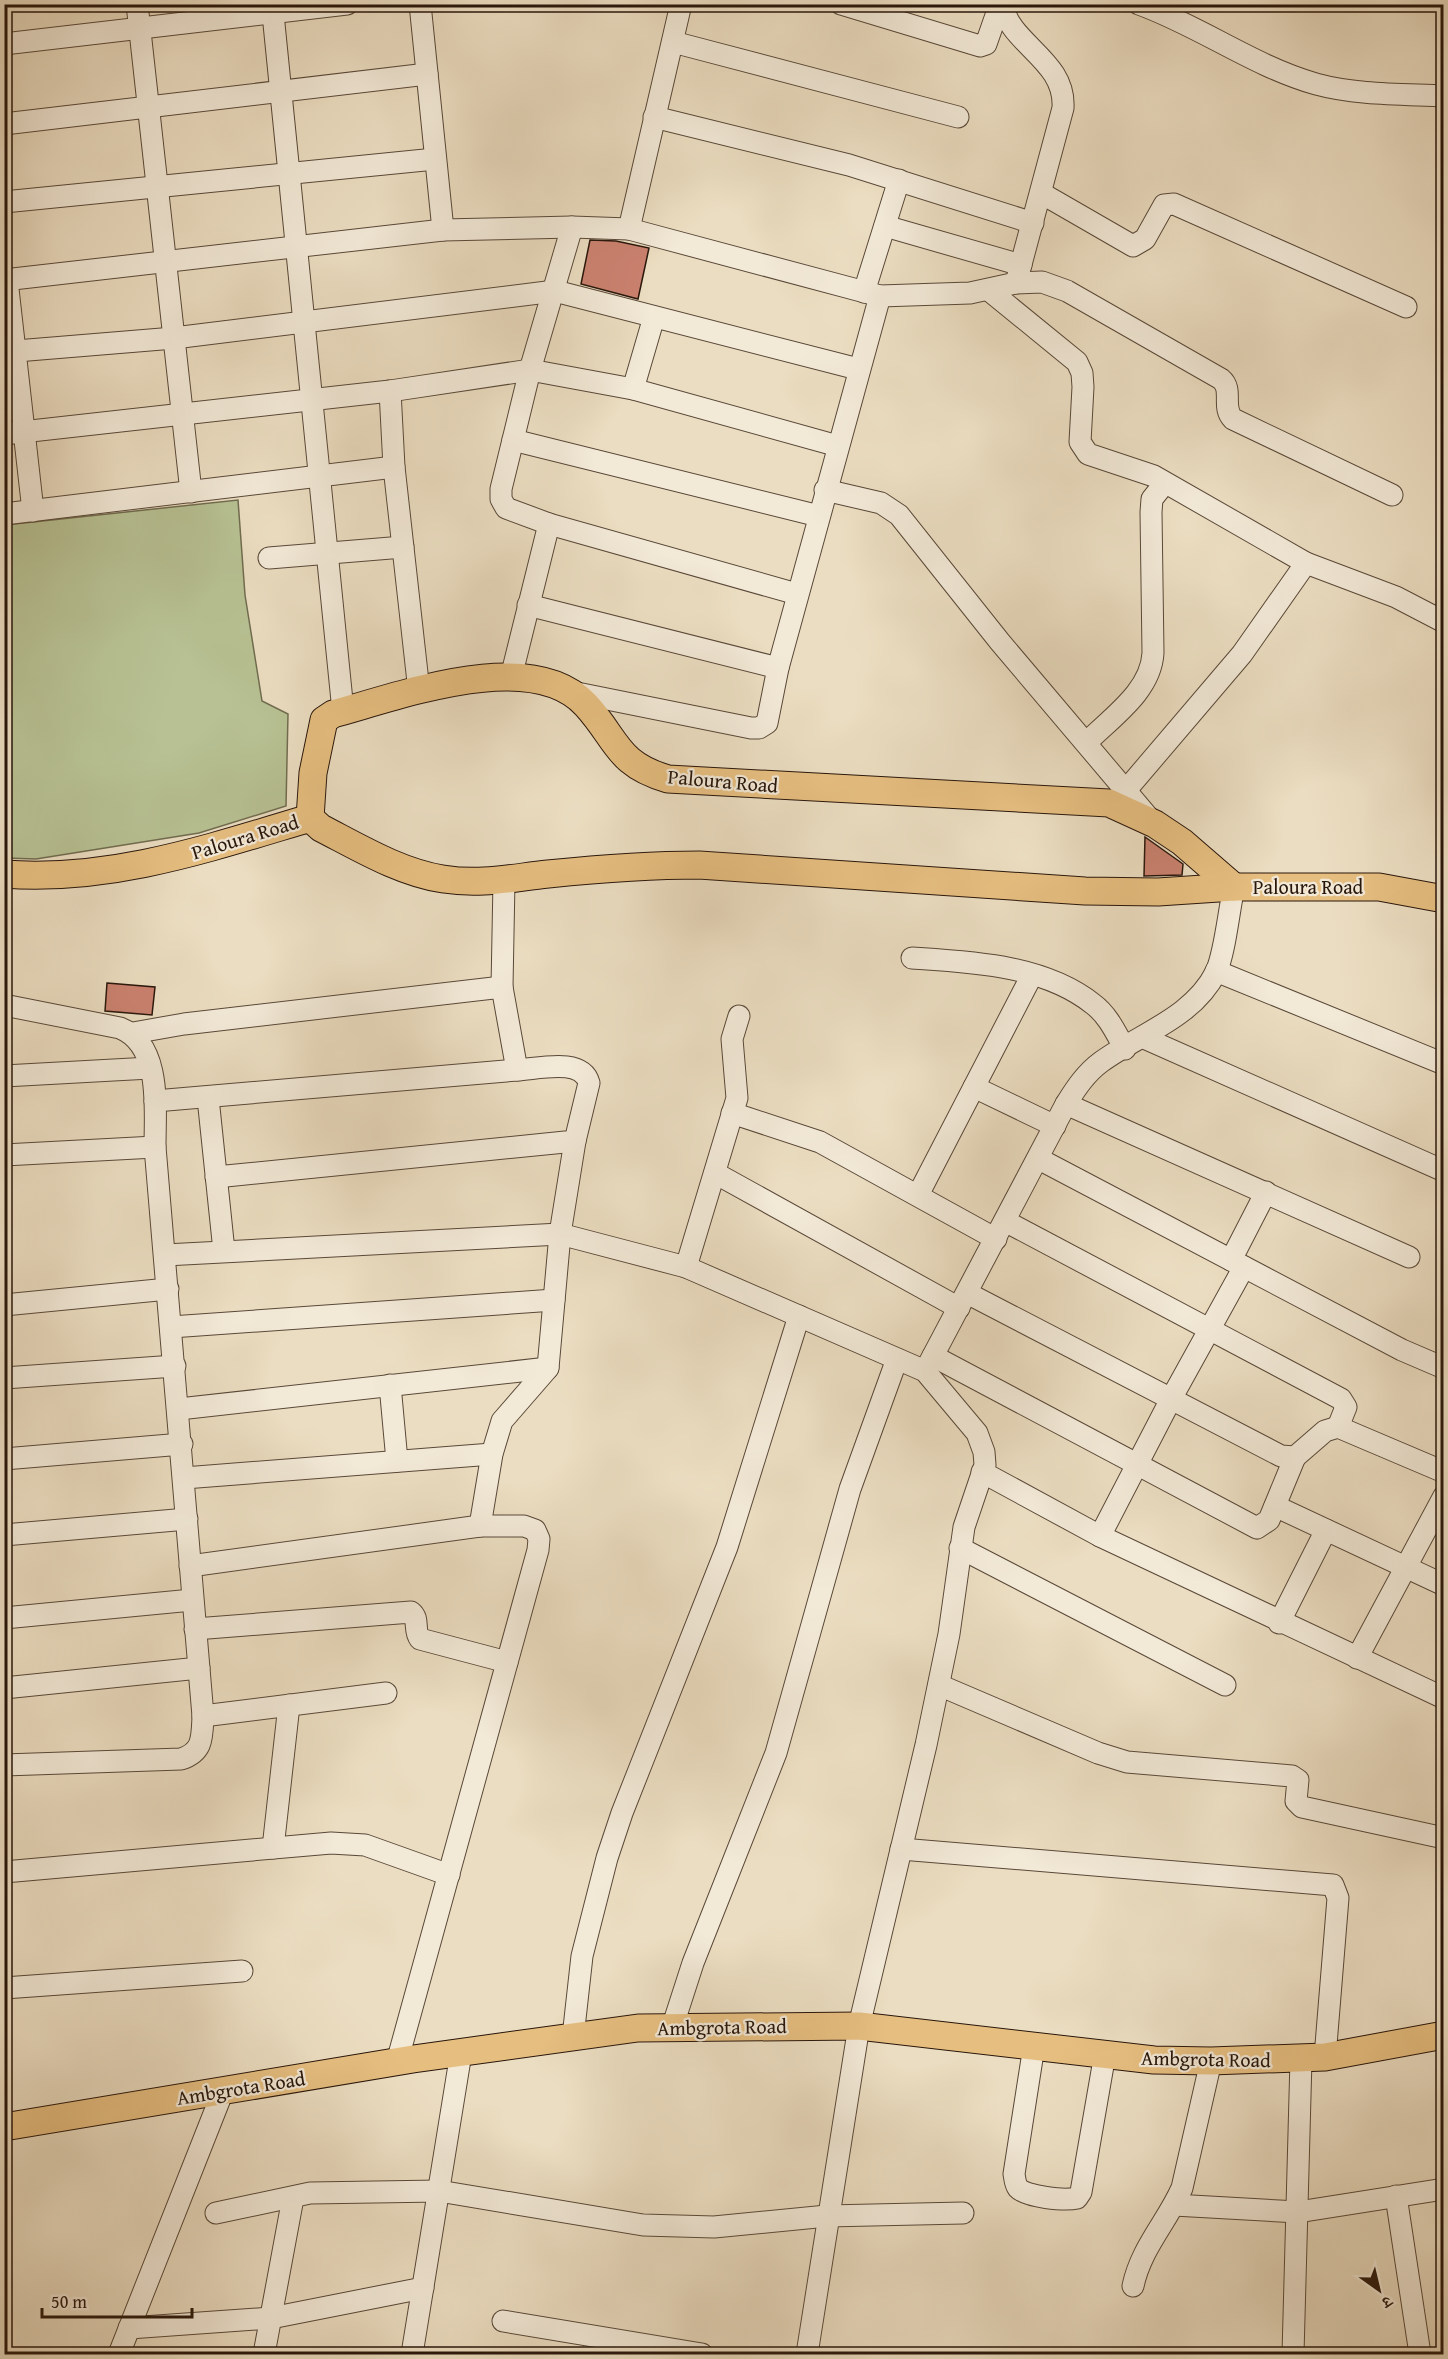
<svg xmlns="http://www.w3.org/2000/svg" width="1448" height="2359" font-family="'Gentium Book Plus','Noto Serif Devanagari',serif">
<rect width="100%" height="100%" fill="#ebddc1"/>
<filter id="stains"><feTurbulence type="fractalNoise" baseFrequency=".00333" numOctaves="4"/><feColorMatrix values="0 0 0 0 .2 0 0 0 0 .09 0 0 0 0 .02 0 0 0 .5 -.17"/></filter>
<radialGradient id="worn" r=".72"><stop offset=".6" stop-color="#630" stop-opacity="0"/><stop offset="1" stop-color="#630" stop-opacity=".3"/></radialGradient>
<polygon fill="#b7c193" stroke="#706c4f" stroke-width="1.5" points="238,500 245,595 262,701 288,714 286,806 199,833 36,859 5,858 5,525"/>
<g fill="#ca816f" stroke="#28160b" stroke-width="1.5">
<polygon points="590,240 616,241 649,248 638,299 581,284"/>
<polygon points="1145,837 1183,864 1182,875 1144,876"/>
<polygon points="107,983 155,987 152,1015 105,1011"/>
</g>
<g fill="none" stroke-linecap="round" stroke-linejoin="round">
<g stroke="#594838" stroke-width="23">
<g id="minor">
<polyline points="137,4 191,492"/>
<polyline points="272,4 343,711"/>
<polyline points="420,4 443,230"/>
<polyline points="841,4 980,46 986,44 1000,4"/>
<path d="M1002,4C1010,45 1066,60 1063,108L1016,283"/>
<path d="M1139,4C1200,26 1253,66 1316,84C1356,95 1401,94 1444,96"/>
<polyline points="673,42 958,117"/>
<polyline points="4,44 347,4"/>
<polyline points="654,117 849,165 1033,223"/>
<polyline points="4,124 427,74"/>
<polyline points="1041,193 1133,246 1145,239 1164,205 1174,204 1406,307"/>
<polyline points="4,202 435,159"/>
<polyline points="885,226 1021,265"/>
<polyline points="572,227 530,370 513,440 501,489 501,499 506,508 549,524 797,594"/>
<polyline points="629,229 681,4"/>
<path d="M4,280L443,230L572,227L629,229L880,296L970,293L1016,283L1042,282L1067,291L1221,379C1234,390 1221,407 1233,419L1392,495"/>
<polyline points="7,280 33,511"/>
<polyline points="990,291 1077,362 1082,373 1083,387 1080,442 1088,454 1154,476 1306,563 1396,597 1444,622"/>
<polyline points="864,292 899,180"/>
<polyline points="4,352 174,338 555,291 858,369"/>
<polyline points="633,389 654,317"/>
<polyline points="390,391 394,467 419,691"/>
<polyline points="4,434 390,391 530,370 633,389 838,446"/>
<polyline points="513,440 819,516"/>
<polyline points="825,490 881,503 899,515 1000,642 1154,824"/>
<polyline points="4,514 394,467"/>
<polyline points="269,558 403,547"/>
<polyline points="528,605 778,668"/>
<polyline points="511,677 549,524"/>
<polyline points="572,692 751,728 759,728 767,723 778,668 880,296"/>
<path d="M1087,742C1112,717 1151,691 1153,653L1151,512L1152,499L1164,484"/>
<polyline points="1127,789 1242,654 1306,563"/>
<path d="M912,958C972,962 1044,965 1093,1004C1108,1015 1116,1033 1125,1049"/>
<polyline points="1216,971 1444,1064"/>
<polyline points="502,987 504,881"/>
<path d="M4,1005L120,1028C162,1045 155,1108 155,1147L203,1716C202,1738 203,1752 181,1759L4,1765"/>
<polyline points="133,1033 184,1024 502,987 517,1070"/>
<polyline points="1144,1038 1444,1171"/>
<polyline points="4,1076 150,1068"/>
<polyline points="974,1087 1055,1126"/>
<polyline points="208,1098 224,1251"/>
<path d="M155,1101L517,1070C538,1069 582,1057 589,1083L575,1141L216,1177"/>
<polyline points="1066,1104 1409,1257"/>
<polyline points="732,1113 820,1142 996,1239"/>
<polyline points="4,1155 155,1147"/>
<polyline points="1039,1159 1402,1350 1444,1368"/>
<polyline points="715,1173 959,1308"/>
<polyline points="918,1195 1032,975"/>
<polyline points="1005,1221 1341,1399 1346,1407 1338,1427"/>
<polyline points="165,1255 560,1234 686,1267 925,1371 977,1433 984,1452 985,1465 964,1527 949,1634 926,1745 859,2026 807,2354"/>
<polyline points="1231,1260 1266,1192"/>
<polyline points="686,1267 737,1098 732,1039 739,1016"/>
<polyline points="967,1293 1281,1456 1295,1457 1325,1431 1338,1427 1444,1472"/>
<polyline points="4,1305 168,1289"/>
<polyline points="171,1327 554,1300"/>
<polyline points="933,1356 1257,1528 1269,1520 1295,1457"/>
<path d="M925,1371L1066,1104C1076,1088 1086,1073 1101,1062C1139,1034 1193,1018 1216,972C1225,953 1229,909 1234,887"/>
<polyline points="4,1378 175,1366"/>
<polyline points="390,1385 397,1461"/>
<polyline points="179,1409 548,1368"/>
<polyline points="4,1459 182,1444"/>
<polyline points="982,1472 1100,1536 1444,1698"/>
<polyline points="184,1478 492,1454"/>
<polyline points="1275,1506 1444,1585"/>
<polyline points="4,1535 187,1519"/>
<polyline points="1100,1536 1171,1399 1244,1267"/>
<polyline points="960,1548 1225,1685"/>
<polyline points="190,1566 480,1526"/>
<polyline points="4,1618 192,1600"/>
<polyline points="1279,1623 1326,1530"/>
<path d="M195,1629L411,1612C420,1619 413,1630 420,1639L507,1662"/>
<polyline points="1357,1658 1444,1496"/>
<polyline points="939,1685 1098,1753 1127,1762 1292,1776 1298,1780 1296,1801 1302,1807 1444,1838"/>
<polyline points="4,1688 199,1668"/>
<polyline points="203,1716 386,1693"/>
<polyline points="273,1848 289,1705"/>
<polyline points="901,1849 1333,1885 1338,1898 1325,2057"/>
<polyline points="4,1872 331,1843 365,1845 449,1875"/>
<polyline points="4,1988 242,1971"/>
<polyline points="672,2028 693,1963 776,1753 850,1489 897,1359"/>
<polyline points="573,2037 582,1956 607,1858 622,1813 727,1547 799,1316"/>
<path d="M1034,2046L1014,2174C1015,2179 1015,2184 1018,2188C1026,2197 1065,2201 1077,2198L1081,2192L1105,2054"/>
<polyline points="397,2062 538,1550 539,1539 535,1530 524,1526 480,1526 492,1454 502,1421 548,1368 560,1234 575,1141"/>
<polyline points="1396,2196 1420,2354"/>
<polyline points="1174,2205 1298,2212 1444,2189"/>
<polyline points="216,2213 310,2193 439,2191 643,2225 714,2227 827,2216 963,2213"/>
<path d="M1133,2286C1141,2248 1167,2222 1182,2188L1211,2061"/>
<polyline points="503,2321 702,2354"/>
<polyline points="129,2328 271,2318 423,2288"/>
<polyline points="119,2354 223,2091"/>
<polyline points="264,2354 293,2198"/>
<polyline points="412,2354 461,2053"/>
<polyline points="1293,2354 1301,2059"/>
</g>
</g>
<g stroke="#28160b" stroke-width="29">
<g id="major">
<path d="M310,818L321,828C358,847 401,873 443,879C481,885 510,878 548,874C598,869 648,865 699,865L1085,891L1158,892L1234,887H1379L1444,899"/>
<path d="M310,818L313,773L324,720L333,714C400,696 531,646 586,705C618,740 616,764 668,779L1109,803L1155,824L1182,842L1234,887"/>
<path d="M4,874C111,882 209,848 310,818"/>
<polyline points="4,2127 413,2059 638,2028 859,2026 1154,2060 1211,2061 1325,2057 1444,2035"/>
</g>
</g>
<use href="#minor" stroke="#f2e9d7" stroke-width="21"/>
<use href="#major" stroke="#e6be80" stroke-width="27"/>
</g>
<g text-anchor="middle" stroke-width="4.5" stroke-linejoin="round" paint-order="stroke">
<g font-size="20" fill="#28160b" stroke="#f2e9d7">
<text transform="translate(723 781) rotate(5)" y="7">Paloura Road</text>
<text transform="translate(245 837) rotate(-17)" y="7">Paloura Road</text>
<text x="1308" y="894">Paloura Road</text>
<text transform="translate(722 2027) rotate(-1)" y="7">Ambgrota Road</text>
<text transform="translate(1206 2059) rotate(1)" y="7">Ambgrota Road</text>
<text transform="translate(241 2088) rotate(-9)" y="7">Ambgrota Road</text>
</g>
</g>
<rect width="1448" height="2359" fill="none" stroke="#ebddc1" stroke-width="24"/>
<rect x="6" y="6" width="1436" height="2347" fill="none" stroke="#28160b" stroke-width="3"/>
<rect x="12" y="12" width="1424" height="2335" fill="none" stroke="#28160b" stroke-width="1.5"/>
<g transform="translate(1379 2290) rotate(146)" stroke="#f2e9d7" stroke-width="4.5" paint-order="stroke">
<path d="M0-4.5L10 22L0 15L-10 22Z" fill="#28160b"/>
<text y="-9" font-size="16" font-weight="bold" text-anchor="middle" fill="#28160b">उ</text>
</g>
<path d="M42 2308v9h150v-9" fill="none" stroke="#28160b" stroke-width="3"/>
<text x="51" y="2308" font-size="18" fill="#28160b" stroke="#f2e9d7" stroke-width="4.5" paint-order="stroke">50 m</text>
<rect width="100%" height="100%" filter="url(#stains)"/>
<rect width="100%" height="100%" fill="url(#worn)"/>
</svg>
